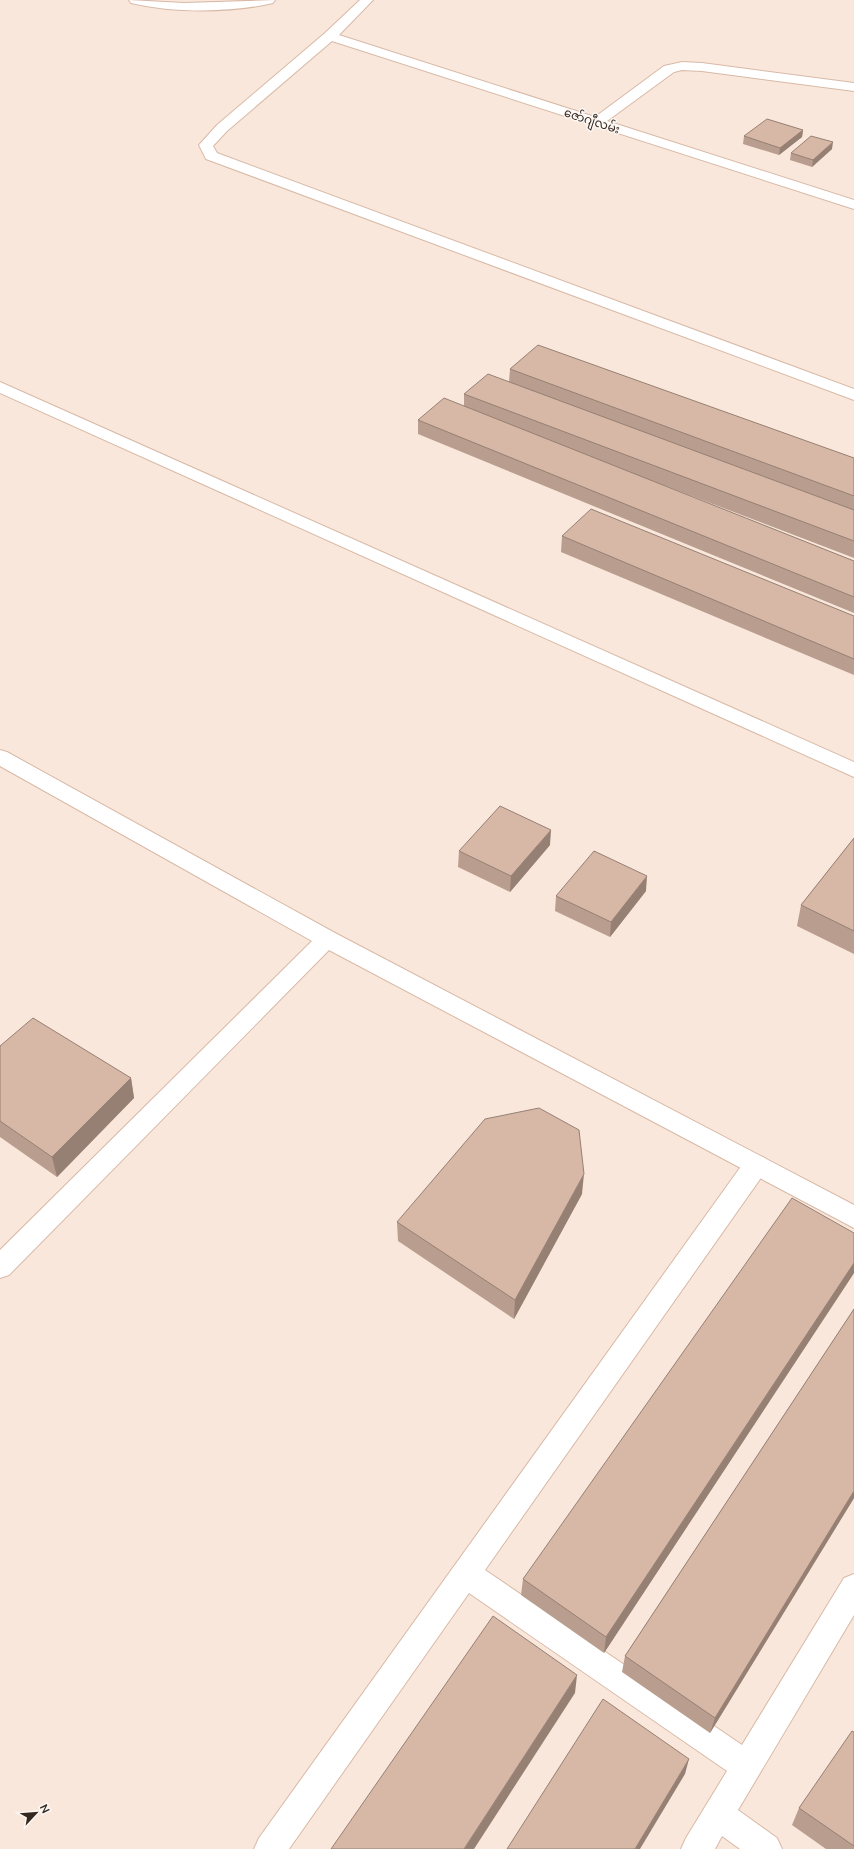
<svg xmlns="http://www.w3.org/2000/svg" width="854" height="1849" font-family="'Nunito Sans','Noto Sans Myanmar',sans-serif">
<rect width="100%" height="100%" fill="#fae7db"/>
<g fill="none" stroke-linecap="round" stroke-linejoin="round">
<g stroke="#d8b9a6" stroke-width="2">
<polygon id="service" points="756,1155 765,1158 768,1165 765,1172 485,1570 742,1745 844,1578 854,1574 854,1615 738,1810 777,1838 782,1849 740,1849 722,1836 715,1849 681,1849 686,1838 727,1771 469,1593 289,1849 254,1849 259,1838 747,1158"/>
</g>
<g stroke="#d8b9a6" stroke-width="2">
<g id="minor">
<path d="M129,0L184,3L275,0L273,3C231,13 173,13 131,3Z"/>
<polygon points="360,0 373,0 339,35 595,117 664,66 682,62 702,63 854,83 854,91 702,71 682,70 674,72 607,121 854,200 854,209 332,41 227,131 213,146 217,153 854,389 854,400 206,159 199,145 217,125 325,33"/>
<polygon points="0,382 854,762 854,777 0,393"/>
<polygon points="0,750 7,752 335,933 854,1205 854,1228 329,950 9,1275 0,1278 0,1250 312,941 0,766"/>
</g>
</g>
<use href="#service" fill="#fff" fill-rule="evenodd"/>
<use href="#minor" fill="#fff" fill-rule="evenodd"/>
</g>
<g fill="#b99d8e">
<polygon points="803,130 802,137 779,155 743,144 744,136"/>
<polygon points="832,149 812,167 790,160 791,153"/>
<polygon points="510,369 854,458 854,558 637,475 854,561 854,613 418,434 418,420 464,406 464,394 509,382"/>
<polygon points="562,536 854,616 854,675 561,552"/>
<polygon points="854,838 854,954 797,926 801,905"/>
<polygon points="550,845 510,892 458,867 459,851"/>
<polygon points="646,891 610,937 555,911 556,896"/>
<polygon points="0,1046 131,1078 134,1098 57,1177 0,1137"/>
<polygon points="582,1194 514,1319 398,1241 397,1222"/>
<polygon points="854,1233 854,1273 604,1653 521,1595 523,1579"/>
<polygon points="854,1309 854,1498 710,1733 622,1672 625,1656"/>
<polygon points="854,1732 854,1849 826,1849 792,1825 799,1808"/>
</g>
<g fill="#968074">
<polygon points="803,130 802,137 779,155 780,148"/>
<polygon points="833,142 832,149 812,167 813,160"/>
<polygon points="551,830 550,845 510,892 511,876"/>
<polygon points="647,876 646,891 610,937 611,922"/>
<polygon points="131,1078 134,1098 57,1177 52,1157"/>
<polygon points="584,1174 582,1194 514,1319 515,1300"/>
<polygon points="854,1263 854,1273 604,1653 606,1637"/>
<polygon points="854,1491 854,1498 710,1733 715,1718"/>
<polygon points="577,1675 575,1693 474,1849 464,1849"/>
<polygon points="689,1759 685,1774 640,1849 635,1849"/>
</g>
<g fill="#d7b7a5" stroke="#968074">
<polygon points="767,119 803,130 780,148 744,136"/>
<polygon points="811,136 833,142 813,160 791,153"/>
<polygon points="538,345 854,458 854,496 510,369"/>
<polygon points="488,374 854,510 854,541 464,394"/>
<polygon points="444,398 854,561 854,597 418,420"/>
<polygon points="591,509 854,616 854,659 562,536"/>
<polygon points="500,806 551,830 511,876 459,851"/>
<polygon points="854,838 854,931 801,905"/>
<polygon points="594,851 647,876 611,922 556,896"/>
<polygon points="33,1018 131,1078 52,1157 0,1121 0,1046"/>
<polygon points="539,1108 579,1130 584,1174 515,1300 397,1222 485,1119"/>
<polygon points="792,1198 854,1233 854,1263 606,1637 523,1579"/>
<polygon points="854,1309 854,1491 715,1718 625,1656"/>
<polygon points="493,1616 577,1675 464,1849 331,1849"/>
<polygon points="603,1699 689,1759 635,1849 507,1849"/>
<polygon points="852,1731 854,1732 854,1846 799,1808"/>
</g>
<g text-anchor="middle" stroke-width="3" stroke-linejoin="round" paint-order="stroke">
<g font-size="12" fill="#342821" stroke="#fdf7f3">
<text transform="translate(592 121) rotate(18)" y="4">ဇော်ဂျီလမ်း</text>
</g>
</g>
<g transform="translate(36 1813) rotate(64)" stroke="#fdf7f3" stroke-width="3" paint-order="stroke">
<path d="M0-3L7 15L0 10L-7 15Z" fill="#342821"/>
<text y="-6" font-size="11" font-weight="bold" text-anchor="middle" fill="#342821">N</text>
</g>
</svg>
